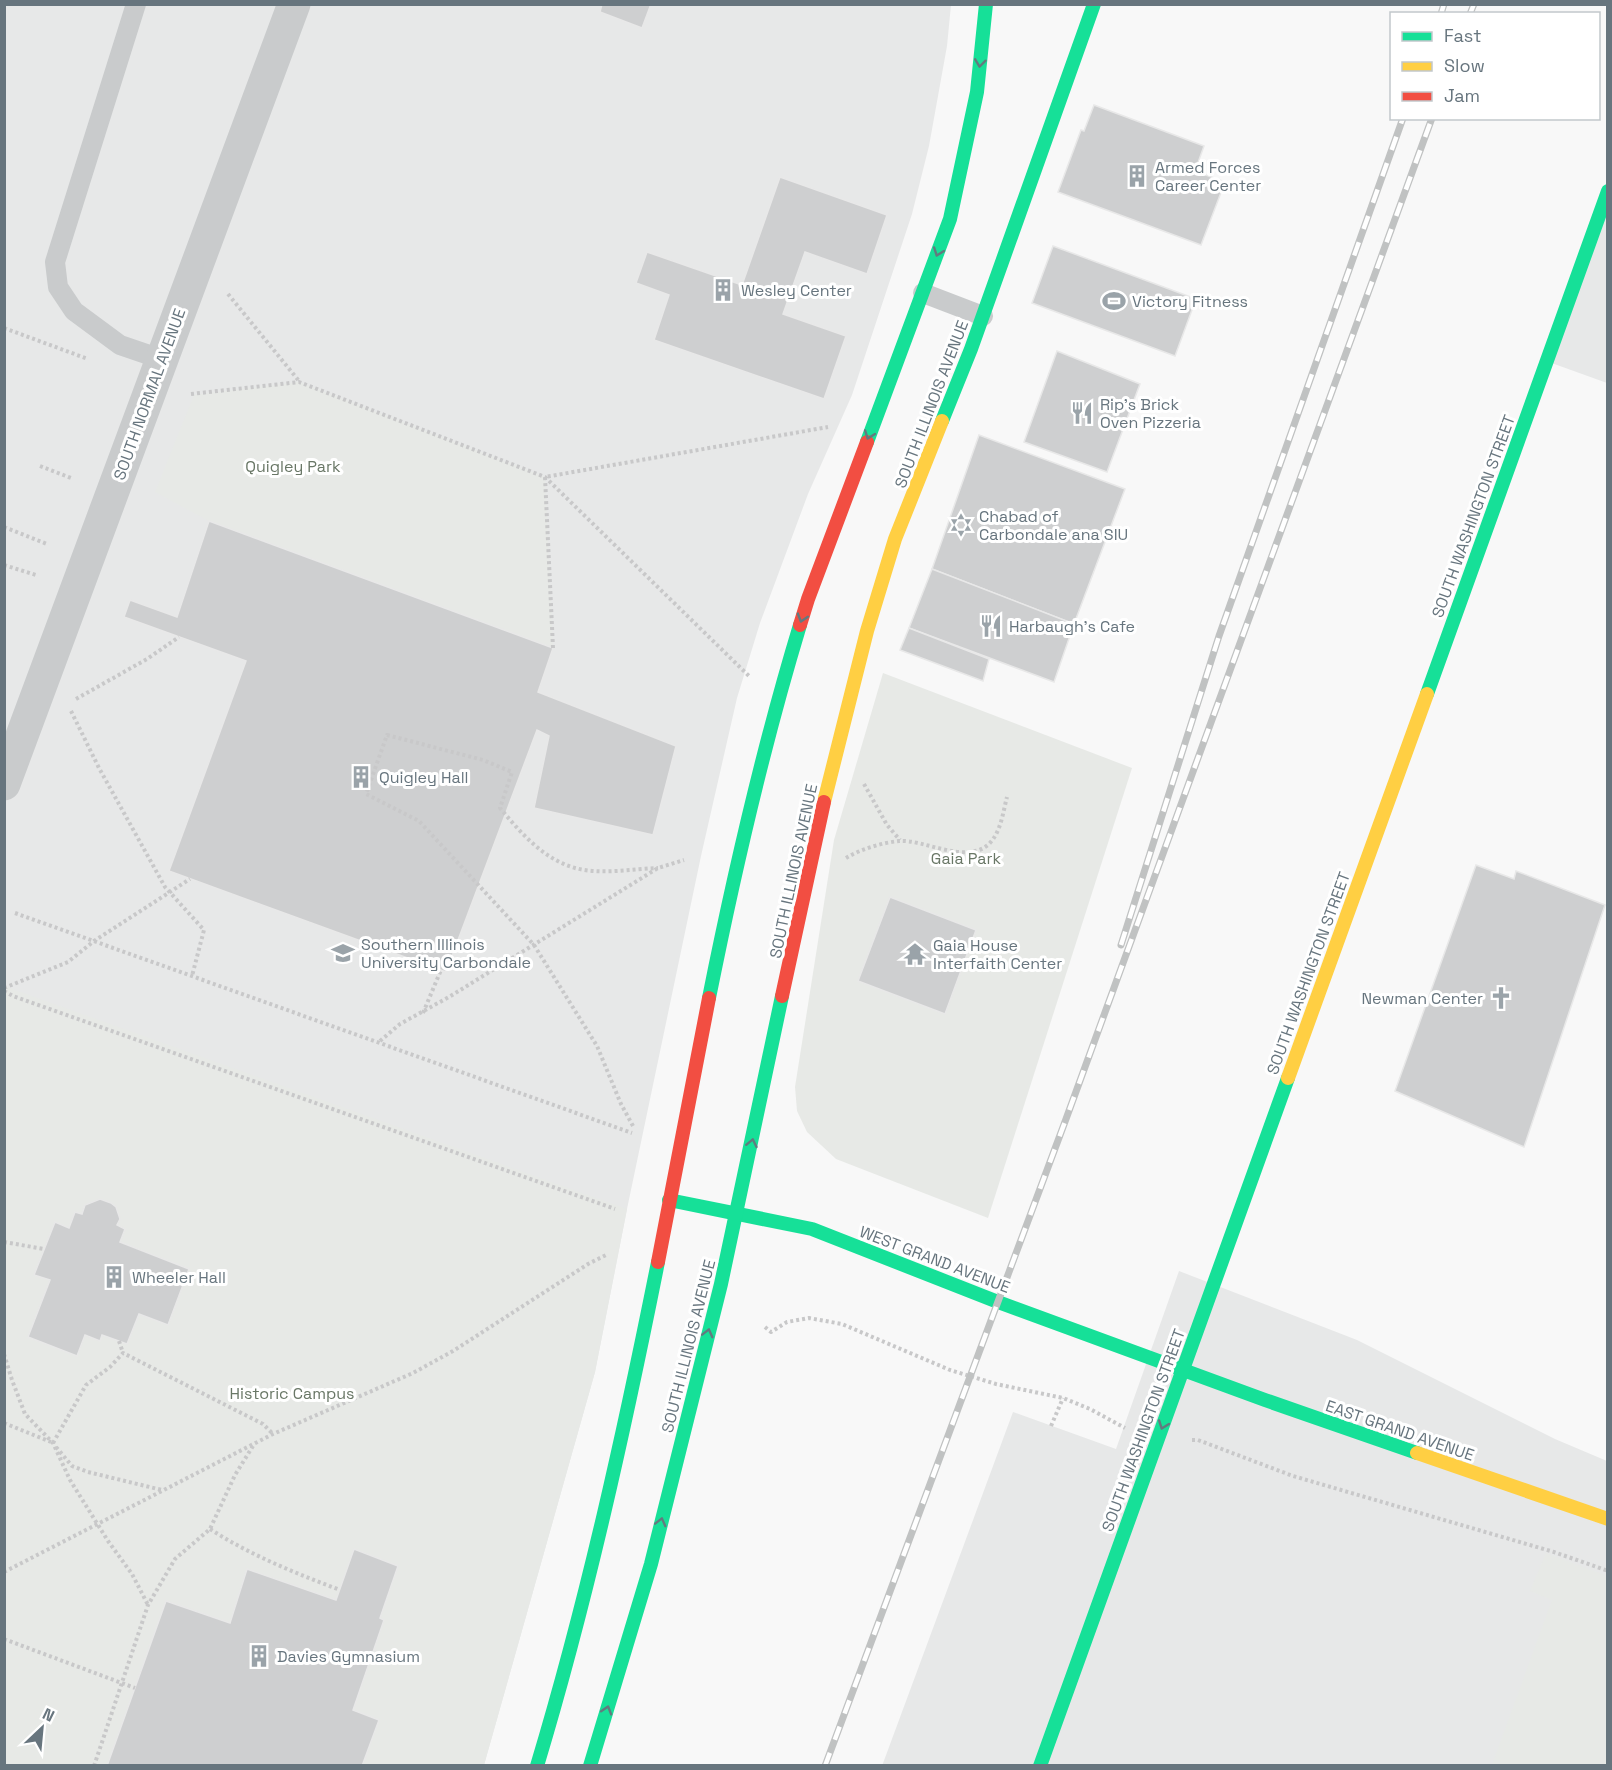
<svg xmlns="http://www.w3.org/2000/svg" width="1612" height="1770" font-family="'Space Grotesk',sans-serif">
<rect width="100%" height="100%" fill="#f8f8f8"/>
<g fill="#e7e8e8">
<polygon points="5,5 951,5 947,46 929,146 912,214 852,395 808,494 760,623 737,698 701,856 627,1209 595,1372 484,1765 5,1766"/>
<polygon points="1607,191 1607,383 1546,361"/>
<polygon points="1179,1271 1357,1340 1555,1439 1607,1461 1607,1765 882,1766 1013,1412 1116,1449"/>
</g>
<g fill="#e7e9e6">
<polygon points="299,382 545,477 553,648 209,521 155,492 194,395"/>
<polygon points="883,673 1132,768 988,1218 836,1159 807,1132 797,1111 795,1087 834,840"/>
<polygon points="4,986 627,1209 595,1372 484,1765 5,1765"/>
<polygon points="1546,1553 1607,1576 1607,1765 1492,1765 1552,1600 1530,1591"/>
</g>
<g fill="#cecfd0" stroke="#e8e8e8" stroke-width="1.5">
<polygon points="602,4 651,4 642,28 600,12"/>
<polygon points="1094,105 1204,146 1195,171 1225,182 1201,245 1058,192 1081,130 1084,131"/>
<polygon points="780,177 887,215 867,274 805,252 783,314 846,336 824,399 654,340 669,295 636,283 647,252 742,285"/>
<polygon points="1053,246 1196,299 1175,356 1032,303"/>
<polygon points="1057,351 1140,384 1107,472 1024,442"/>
<polygon points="979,435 1125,489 1074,624 932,569"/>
<polygon points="209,521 553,648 538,692 676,746 653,835 534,808 549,736 537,730 446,972 169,871 246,661 124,617 130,600 177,617"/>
<polygon points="932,569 1074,624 1054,682 909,628"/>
<polygon points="909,628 989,659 983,681 900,650"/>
<polygon points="1476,865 1514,879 1516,871 1605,905 1524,1147 1395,1091"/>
<polygon points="890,897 976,930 945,1014 858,981"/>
<polygon points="100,1199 111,1203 116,1207 120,1219 117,1225 125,1229 120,1242 189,1269 168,1325 139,1314 127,1344 102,1335 100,1341 85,1335 77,1356 28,1337 50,1280 34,1275 55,1222 69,1228 75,1212 82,1214 85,1205"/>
<polygon points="354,1549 398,1566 380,1618 384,1620 353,1710 379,1720 362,1766 107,1766 166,1601 230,1623 247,1569 336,1600"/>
</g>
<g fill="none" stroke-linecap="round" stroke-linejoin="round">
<g stroke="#c8c8c9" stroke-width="4" stroke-dasharray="3 3" stroke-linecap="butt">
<polyline points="228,294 299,381"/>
<polyline points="4,328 88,359"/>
<polyline points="191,394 299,382 545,477 750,677"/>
<polyline points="40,466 71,478"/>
<polyline points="4,527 47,544"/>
<polyline points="4,565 36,575"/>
<polyline points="553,648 545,477 828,427"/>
<polyline points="76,699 147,659 179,637"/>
<polyline points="71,711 99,768 165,887 204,930 192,976"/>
<polyline points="864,784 887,825 900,840"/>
<path d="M846,858C861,849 881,843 899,841C924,839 966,865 989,844C1001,832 1003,812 1007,797"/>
<polyline points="15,913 632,1133"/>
<polyline points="4,988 68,962 94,941 190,879"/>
<polyline points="4,991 13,996 615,1209"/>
<polyline points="423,1013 441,970"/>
<polyline points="380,1041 400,1024 449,997 658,868 684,860"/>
<path d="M633,1126L621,1104L597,1046L534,945L419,821L366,794L387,735L483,760L512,772L500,808C520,832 543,859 575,868C601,875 632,869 658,868"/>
<polyline points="4,1242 44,1249"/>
<polyline points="765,1327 771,1332 787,1322 809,1318 842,1324 950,1370 996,1384 1063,1398 1090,1409 1125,1428"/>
<polyline points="119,1341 123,1353"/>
<polyline points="4,1354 12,1380 25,1414 53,1443 70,1480 108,1541 132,1574 148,1605"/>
<polyline points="4,1423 51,1442"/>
<polyline points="1051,1426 1063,1398"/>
<polyline points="1192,1440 1198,1440 1293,1476 1554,1552 1608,1571"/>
<polyline points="53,1443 86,1385 110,1367 123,1353 263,1424 273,1434"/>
<polyline points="56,1447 72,1466 88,1472 162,1490"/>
<path d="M210,1529C250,1555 295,1573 340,1590"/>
<polyline points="4,1572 273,1434 413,1373 453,1351 588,1264 606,1255"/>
<polyline points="4,1639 135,1688"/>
<polyline points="94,1766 148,1605 175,1559 210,1529 235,1475 253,1446"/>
</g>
<g stroke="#c9cbcc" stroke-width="20">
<polyline points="136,4 55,262 58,287 74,311 120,345 161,359"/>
<polyline points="923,293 983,316"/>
</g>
<polyline stroke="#c9cbcc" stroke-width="33" points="4,784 294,4"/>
<g stroke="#16e098" stroke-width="14">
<polyline points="942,421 971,349 1094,4"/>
<polyline points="867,442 950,219 977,92 986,4"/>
<polyline points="1427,694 1608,191"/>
<path d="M709,998C734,873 763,747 800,625"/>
<polyline points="669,1200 812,1229 998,1302 1265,1400 1417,1453"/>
<path d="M537,1766C587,1600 624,1432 658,1262"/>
<polyline points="590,1766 651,1564 721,1284 782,996"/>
<polyline points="1040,1766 1288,1078"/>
</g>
<g stroke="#ffcf43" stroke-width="14">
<polyline points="824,802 867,631 895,539 942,421"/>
<polyline points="1288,1078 1427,694"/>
<polyline points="1417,1453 1608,1519"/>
</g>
<g stroke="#f24e42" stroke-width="14">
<polyline points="800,625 808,599 867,442"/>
<polyline points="782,996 824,802"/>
<polyline points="658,1262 709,998"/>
</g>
<g stroke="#c0c2c2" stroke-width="7">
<g id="rail">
<polyline points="1441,14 1444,4"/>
<polyline points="1470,14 1474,4"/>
<polyline points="1121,945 1219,636 1403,118"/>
<polyline points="825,1766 1066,1119 1432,118"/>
</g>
</g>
<use href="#rail" stroke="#fff" stroke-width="4.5" stroke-dasharray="14" stroke-linecap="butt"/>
</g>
<defs><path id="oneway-chevron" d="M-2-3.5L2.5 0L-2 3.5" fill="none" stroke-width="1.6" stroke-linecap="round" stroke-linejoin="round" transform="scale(1.5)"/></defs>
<g stroke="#637a7f">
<use href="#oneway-chevron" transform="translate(980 63) rotate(97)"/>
<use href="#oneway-chevron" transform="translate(938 252) rotate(110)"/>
<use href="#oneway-chevron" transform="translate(869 435) rotate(110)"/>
<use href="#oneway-chevron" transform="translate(802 618) rotate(107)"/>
<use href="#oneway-chevron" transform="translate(752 1143) rotate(-78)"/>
<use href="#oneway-chevron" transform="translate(708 1333) rotate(-76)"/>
<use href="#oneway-chevron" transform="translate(1163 1425) rotate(110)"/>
<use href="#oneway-chevron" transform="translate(661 1522) rotate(-76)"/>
<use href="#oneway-chevron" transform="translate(607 1710) rotate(-73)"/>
</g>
<defs>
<g id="building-bare" transform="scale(1.8)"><path d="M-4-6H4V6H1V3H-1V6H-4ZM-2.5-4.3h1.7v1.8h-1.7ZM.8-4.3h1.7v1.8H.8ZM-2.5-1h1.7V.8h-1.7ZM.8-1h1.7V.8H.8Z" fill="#9aa3a9" stroke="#fff" stroke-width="2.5" paint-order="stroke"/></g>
<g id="stadium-bare" transform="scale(1.8)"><path d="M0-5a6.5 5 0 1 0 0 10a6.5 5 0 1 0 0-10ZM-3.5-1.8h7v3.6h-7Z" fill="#9aa3a9" stroke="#fff" stroke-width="2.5" paint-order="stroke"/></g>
<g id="restaurant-bare" transform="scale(1.8)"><path d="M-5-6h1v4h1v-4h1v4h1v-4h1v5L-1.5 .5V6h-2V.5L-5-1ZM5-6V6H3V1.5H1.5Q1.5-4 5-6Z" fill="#9aa3a9" stroke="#fff" stroke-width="2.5" paint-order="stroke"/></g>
<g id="synagogue-bare" transform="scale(1.8)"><path d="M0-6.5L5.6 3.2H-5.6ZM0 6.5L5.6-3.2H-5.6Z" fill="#9aa3a9" stroke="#fff" stroke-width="2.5" paint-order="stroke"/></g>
<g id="university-bare" transform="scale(1.8)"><path d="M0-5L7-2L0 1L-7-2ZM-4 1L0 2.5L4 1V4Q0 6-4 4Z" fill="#9aa3a9" stroke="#fff" stroke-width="2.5" paint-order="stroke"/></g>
<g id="temple-bare" transform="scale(1.8)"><path d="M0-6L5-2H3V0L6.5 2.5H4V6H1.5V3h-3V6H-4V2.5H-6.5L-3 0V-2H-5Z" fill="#9aa3a9" stroke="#fff" stroke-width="2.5" paint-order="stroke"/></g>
<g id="church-bare" transform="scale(1.8)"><path d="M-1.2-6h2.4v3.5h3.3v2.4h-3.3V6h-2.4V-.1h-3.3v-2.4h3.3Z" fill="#9aa3a9" stroke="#fff" stroke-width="2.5" paint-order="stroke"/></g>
</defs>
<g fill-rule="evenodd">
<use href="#building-bare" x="1137" y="176"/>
<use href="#building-bare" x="723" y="290"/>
<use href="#stadium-bare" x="1114" y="301"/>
<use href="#restaurant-bare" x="1082" y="413"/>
<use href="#synagogue-bare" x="961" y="525"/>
<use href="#restaurant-bare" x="991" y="626"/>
<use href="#building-bare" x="361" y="777"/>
<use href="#university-bare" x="343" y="953"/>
<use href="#temple-bare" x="915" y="954"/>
<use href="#church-bare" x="1501" y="998"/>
<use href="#building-bare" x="114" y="1277"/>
<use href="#building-bare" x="259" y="1656"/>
</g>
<g text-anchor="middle" stroke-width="6" stroke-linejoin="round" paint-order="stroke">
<g font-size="16" fill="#67757e" stroke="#fff" text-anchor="start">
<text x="1155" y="173">Armed Forces<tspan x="1155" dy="18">Career Center</tspan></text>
<text x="741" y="296">Wesley Center</text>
<text x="1132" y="307">Victory Fitness</text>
<text x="1100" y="410">Rip’s Brick<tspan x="1100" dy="18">Oven Pizzeria</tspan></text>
<text x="979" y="522">Chabad of<tspan x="979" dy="18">Carbondale ana SIU</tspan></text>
<text x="1009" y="632">Harbaugh's Cafe</text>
<text x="379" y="783">Quigley Hall</text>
<text x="361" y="950">Southern Illinois<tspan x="361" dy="18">University Carbondale</tspan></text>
<text x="933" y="951">Gaia House<tspan x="933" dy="18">Interfaith Center</tspan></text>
<text x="1483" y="1004" text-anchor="end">Newman Center</text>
<text x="132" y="1283">Wheeler Hall</text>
<text x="277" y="1662">Davies Gymnasium</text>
</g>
<g font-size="16" fill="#67757e" stroke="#fff">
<text transform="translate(149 394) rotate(-70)" y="6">SOUTH NORMAL AVENUE</text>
<text transform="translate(931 404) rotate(-69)" y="6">SOUTH ILLINOIS AVENUE</text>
<text transform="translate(1473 516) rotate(-70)" y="6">SOUTH WASHINGTON STREET</text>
<text transform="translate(793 871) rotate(-78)" y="6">SOUTH ILLINOIS AVENUE</text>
<text transform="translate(1308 973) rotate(-70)" y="6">SOUTH WASHINGTON STREET</text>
<text transform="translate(935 1259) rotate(21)" y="6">WEST GRAND AVENUE</text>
<text transform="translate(688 1346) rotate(-76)" y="6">SOUTH ILLINOIS AVENUE</text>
<text transform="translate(1143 1430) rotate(-70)" y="6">SOUTH WASHINGTON STREET</text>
<text transform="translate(1400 1430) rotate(19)" y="6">EAST GRAND AVENUE</text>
</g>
<g font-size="16" fill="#697766" stroke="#fff">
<text x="293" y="472">Quigley Park</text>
<text x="966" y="864">Gaia Park</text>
<text x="292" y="1399">Historic Campus</text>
</g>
</g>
<rect width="1612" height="1770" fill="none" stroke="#67757e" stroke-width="12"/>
<rect x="1390" y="12" width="210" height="108" fill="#ffffff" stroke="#c2c8cb" stroke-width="1.5"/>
<rect x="1402" y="32" width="30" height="9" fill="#16e098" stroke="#c2c8cb" stroke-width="1.5"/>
<text x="1444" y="42" font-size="18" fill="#67757e">Fast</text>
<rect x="1402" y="62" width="30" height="9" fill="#ffcf43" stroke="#c2c8cb" stroke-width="1.5"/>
<text x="1444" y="72" font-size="18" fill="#67757e">Slow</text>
<rect x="1402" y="92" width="30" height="9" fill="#f24e42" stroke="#c2c8cb" stroke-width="1.5"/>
<text x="1444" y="102" font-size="18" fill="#67757e">Jam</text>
<g transform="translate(42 1728) rotate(26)" stroke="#ffffff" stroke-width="4.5" paint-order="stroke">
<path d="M0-4.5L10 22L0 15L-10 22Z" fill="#67757e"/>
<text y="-9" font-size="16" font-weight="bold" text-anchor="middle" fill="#67757e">N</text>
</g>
</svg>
